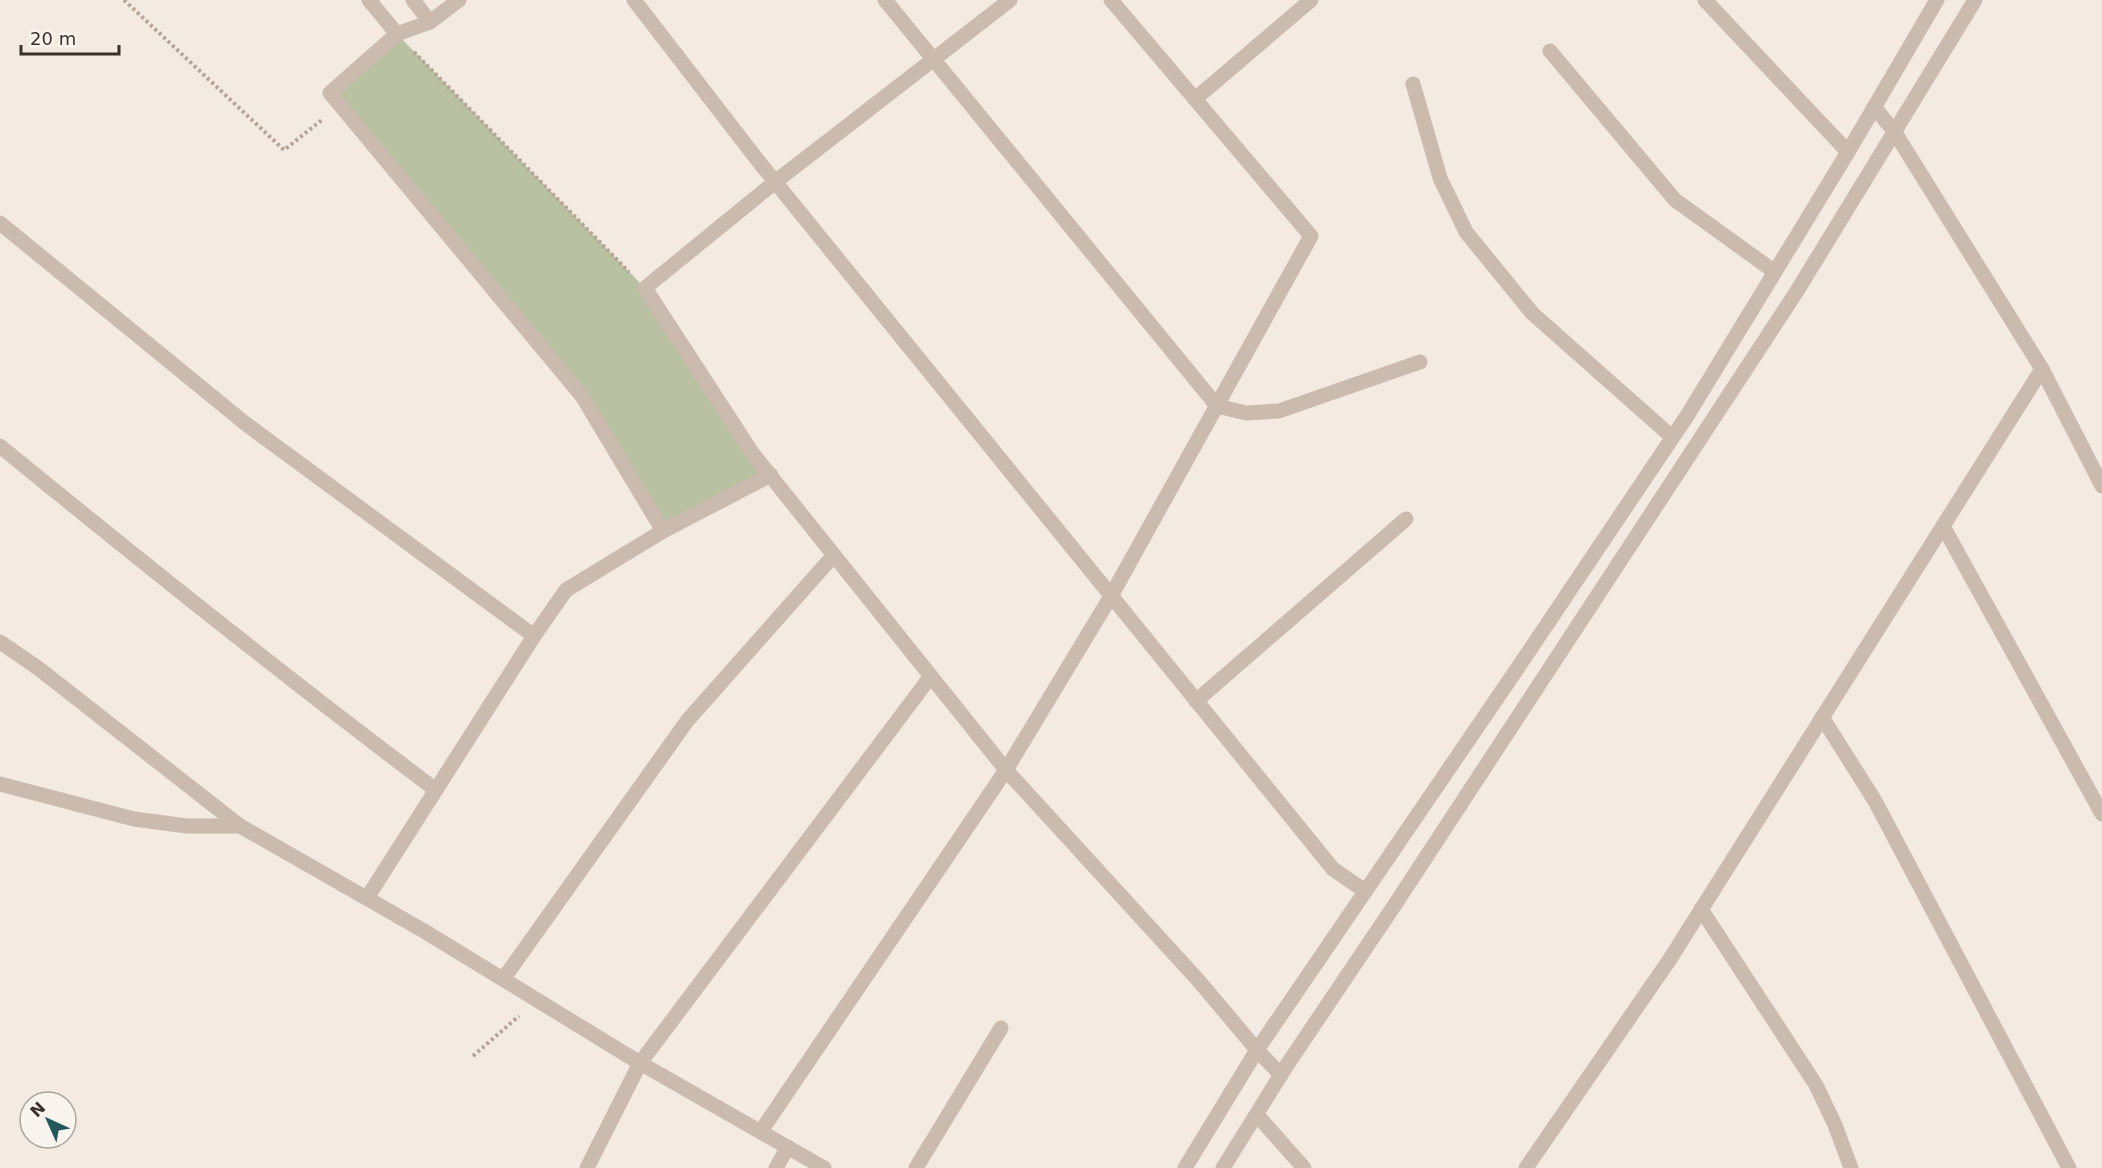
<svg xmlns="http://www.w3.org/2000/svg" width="2102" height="1168" font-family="'DejaVu Sans',sans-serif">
<rect width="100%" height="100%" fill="#f3eae2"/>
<polygon fill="#b8c1a2" points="397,34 645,288 771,475 663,531 582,396 330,93"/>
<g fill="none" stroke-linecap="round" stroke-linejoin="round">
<g stroke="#b6a498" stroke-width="4" stroke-dasharray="3 3" stroke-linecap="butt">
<polyline points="124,0 284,150 323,119"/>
<polyline points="414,52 629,272"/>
<polyline points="473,1056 519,1016"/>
</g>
<g stroke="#cbbaae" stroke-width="15">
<polyline points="369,0 397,34"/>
<polyline points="413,0 430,22 459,0"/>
<polyline points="634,0 759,162 1333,869 1365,891"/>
<polyline points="885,0 1217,406 1246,413 1279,411 1420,362"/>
<polyline points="1010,0 775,182 645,288 753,454 1006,770 1198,980 1257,1050 1281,1075"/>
<polyline points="1705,0 1848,152"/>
<polyline points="430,22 397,34 330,93 582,396 663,531"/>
<polyline points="1550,51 1675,200 1775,272"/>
<polyline points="1413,84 1440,178 1466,232 1532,313 1672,437"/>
<polyline points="1195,99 1311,0"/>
<polyline points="0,223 246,424 534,636"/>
<polyline points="2042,369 2102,486"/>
<path d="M0,446C143,563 288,679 436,790"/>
<polyline points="1943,526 2102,814"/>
<polyline points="0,642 38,668 240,826 424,931 640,1063 824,1168"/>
<polyline points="1196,701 1406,519"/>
<polyline points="1822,717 1875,801 2069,1168"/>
<polyline points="0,784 134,819 187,826 240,826"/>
<polyline points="367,898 534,636 566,590 663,531 771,475"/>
<polyline points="1701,909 1816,1085 1835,1125 1851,1168"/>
<polyline points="504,978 687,721 834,555"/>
<polyline points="1257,1115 1304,1168"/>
<polyline points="761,1131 1006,770 1111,596 1311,236 1111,0"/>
<polyline points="587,1168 640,1063 931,676"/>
<polyline points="776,1168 788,1147"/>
<polyline points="916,1168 1001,1028"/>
<polyline points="1185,1168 1257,1050 1517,669 1687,416 1848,152 1937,0"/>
<polyline points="1223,1168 1287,1065 1396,903 1797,291 1975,0"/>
<polyline points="1526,1168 1670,959 2042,369 1894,131 1874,107"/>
</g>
</g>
<g transform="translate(48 1120) rotate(315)"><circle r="28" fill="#faf4ef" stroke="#ada6a1" stroke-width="1.5"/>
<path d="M0-4.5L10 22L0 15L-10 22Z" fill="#235759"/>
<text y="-9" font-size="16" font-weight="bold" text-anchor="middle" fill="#3a302c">N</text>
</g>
<path d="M21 45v9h98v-9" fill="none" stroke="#3a302c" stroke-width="3"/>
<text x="30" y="45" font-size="18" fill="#3a302c" stroke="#faf4ef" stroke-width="4.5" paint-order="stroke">20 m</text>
</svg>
